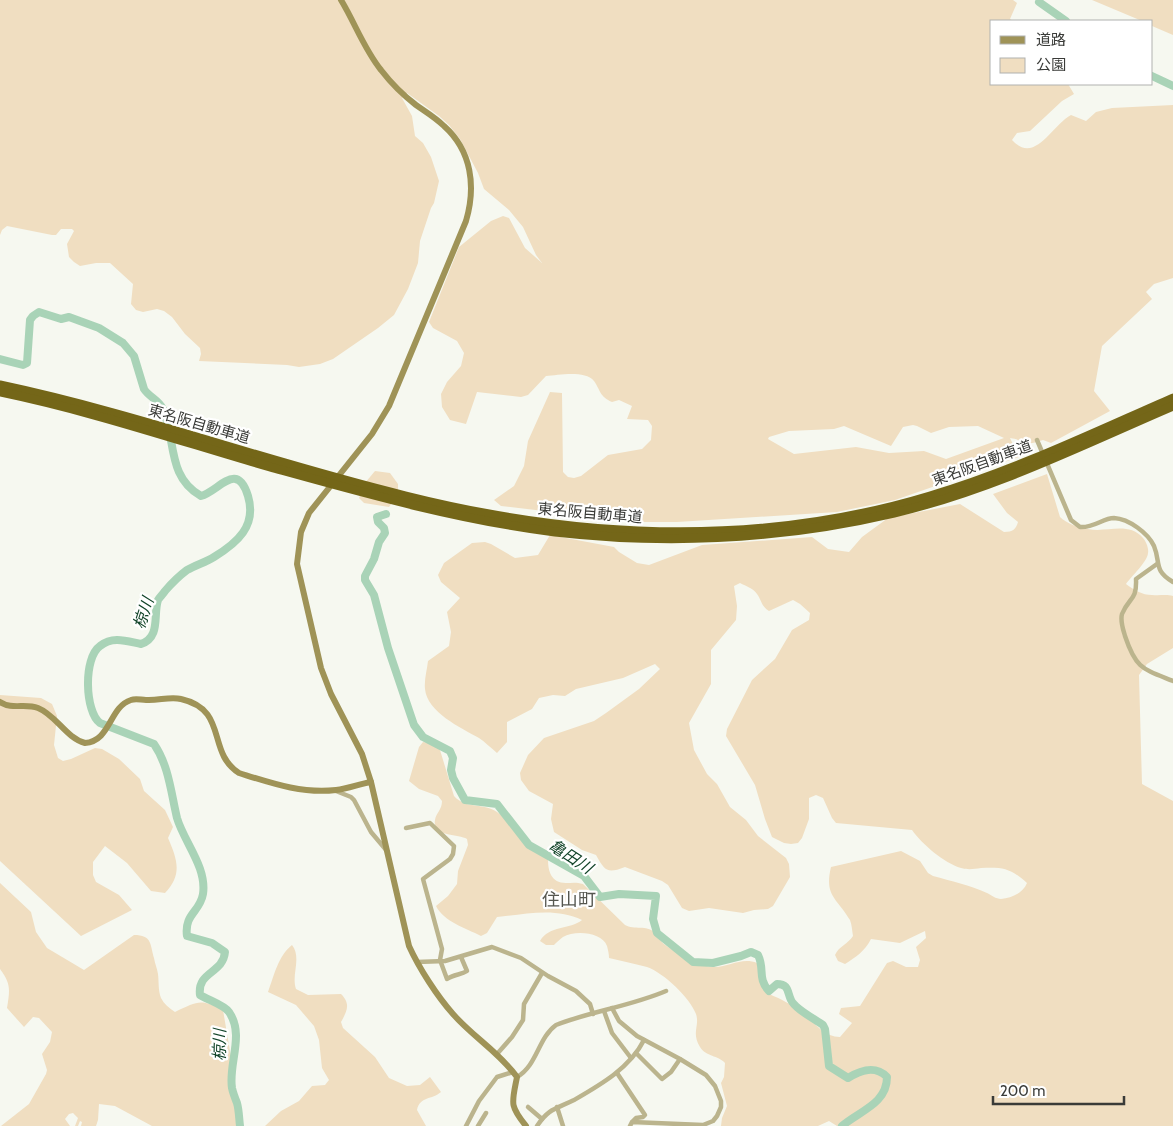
<svg xmlns="http://www.w3.org/2000/svg" width="1173" height="1126" font-family="Cabin,'Noto Sans JP',sans-serif">
<rect width="100%" height="100%" fill="#f6f8f0"/>
<g fill="#f0dec1" fill-rule="evenodd">
<path d="M0,0H1013L1017,3L1010,19L1013,21H992V84H1068L1074,94L1062,101L1030,131L1017,133L1012,140C1035,165 1051,126 1071,115L1086,121L1096,112L1112,108L1173,105V278L1154,284L1146,292L1152,299L1102,346L1094,391L1110,411L1051,443L1043,440C1037,442 1029,445 1022,442C1017,439 1016,439 1010,438L1019,457L895,500L837,512L677,522H639L501,506L494,500L514,486L524,466L528,441L550,392L562,393L563,472L568,477L574,478L581,476L608,455L642,449L651,440L652,426L648,420L627,419L632,406L619,400L612,402C599,396 601,391 594,381C585,370 559,375 546,376L528,395L521,397L477,392L466,424L450,420L442,407L441,394L447,382L461,366L464,353L457,341L433,328L429,322L459,247L491,221L503,216L509,218L525,248L542,263L536,255L523,227L509,210L484,189L478,173L460,139L449,125L439,116L407,93L402,98L412,116L415,136L423,143L431,157L439,181L434,203L431,208L420,241L418,263L408,289L394,315L378,328L333,359L320,364L299,367L287,365L199,361L201,354L200,348L185,334L172,317L164,311L157,309L143,312L136,310L131,304L133,284L110,263H96L80,266L74,262L69,257L67,244L74,231L72,229H61L56,235H52L7,226L2,230L0,235ZM913,425L917,426L931,433L949,427L978,426L1004,438L946,459L924,451L889,453L856,447L794,454L768,439L769,437L789,431L834,429L844,426L891,446L903,427Z"/>
<polygon points="1092,0 1173,0 1173,35 1152,26 1152,21 1142,21"/>
<polygon points="375,471 390,473 398,484 398,495 389,507 364,503 359,498 365,483"/>
<path d="M1047,474L1060,517C1066,523 1079,528 1088,529C1107,533 1128,521 1143,538C1146,541 1149,549 1148,553C1148,561 1131,577 1126,584C1134,590 1142,595 1152,595C1160,596 1166,594 1173,596V648L1147,664L1139,675L1142,784L1173,801V1126H837L829,1121L818,1126H721L722,1118L727,1106L721,1083L724,1077L725,1063C718,1055 706,1057 700,1047C691,1032 700,1026 696,1014C690,998 664,973 647,967C635,964 622,961 609,958C609,954 608,950 607,946C602,932 575,930 563,937C560,939 557,942 554,945H546L540,941C549,925 570,930 582,920C556,907 526,914 497,917L487,933L481,936C466,928 444,922 436,906L448,896L457,884L458,871L468,845L467,839C458,834 432,837 435,820C436,813 442,810 442,801L438,796L419,789L409,781L419,747L423,742L435,744L440,750L454,796C467,810 482,802 497,812C508,819 518,837 528,847C533,852 541,855 548,859C548,871 551,883 566,883C572,883 576,882 583,884L625,925C634,930 647,925 654,932C658,935 660,941 664,944C677,954 699,967 715,967C729,967 742,957 757,963C765,968 767,986 769,994C781,999 791,1004 801,1012C814,1021 823,1037 840,1037L852,1023L839,1014L841,1008L860,1006L887,963L893,961L906,967H918L920,960L916,947L926,938L925,931L900,943L871,939C865,951 856,957 845,964L838,961L835,955C839,946 848,944 853,936C852,931 852,925 850,920C837,898 824,896 831,867L901,851L920,861L928,873L933,876C951,881 970,885 987,893C991,895 996,899 1001,899C1012,898 1023,893 1027,883C1010,868 1003,867 981,868C974,869 968,870 961,868C944,863 922,844 912,830L836,823L832,818L823,798L816,795L809,798V819L802,838L798,843L791,844L784,843L772,837L765,819L755,785L726,736L727,729L752,680L775,659L792,630L809,620L810,613L800,604L793,600L769,611C761,606 762,601 757,594C754,589 746,586 740,583L734,586L737,606L736,620L711,650V684L689,723L694,750L707,774L717,784L730,807L746,820L758,836L786,858L789,864L790,877L773,906L768,909L754,910L743,913L709,908L689,911L682,908L668,885L662,881L625,867C607,874 605,871 596,855L582,850L554,832L551,819L553,804L529,791L521,780L520,773L528,755L544,738L594,721L606,713L639,689L660,669L655,664L623,678L576,689L565,696L553,695L539,698L532,709L507,722V742L497,753C491,748 485,742 479,738C461,728 427,712 425,689C424,680 427,670 428,661L449,646L451,632L447,612L460,598L441,582L438,575L444,563L472,543L485,542L491,544L515,558L538,555L550,535L614,547L619,552L637,563L649,565L702,545L812,537L828,549L849,552L862,537L888,518L960,504L1004,532C1013,532 1016,529 1018,522L1007,513L993,494Z"/>
<path d="M0,695L41,698L52,704L57,716L54,745L58,758L63,761L71,759L95,748L102,749L119,759L140,779L144,791L165,810L173,827L168,838C177,859 183,874 165,893L151,891L127,863L105,846L93,862V875L96,882L119,895L132,910L81,936L0,861Z"/>
<path d="M0,883L31,912L36,932L47,948L84,970L134,935C152,935 150,944 154,958C155,964 157,968 158,974C159,982 158,990 161,998C164,1004 169,1008 175,1012C197,1002 200,998 223,1010L231,1057L235,1099L240,1120L238,1126H152L115,1106L99,1104L98,1120L96,1126H81L82,1122L80,1121L78,1126H75L78,1118L73,1113L69,1114L65,1119L70,1126H1L29,1104L46,1074L47,1070L42,1054L50,1042L52,1032L39,1018L33,1017L24,1027L7,1008C10,989 11,984 0,969Z"/>
<path d="M292,945C302,958 291,974 296,989L308,995L341,994C351,1004 347,1011 341,1022L343,1028L375,1057L389,1078L407,1086L420,1085L430,1077L441,1092C432,1100 420,1096 417,1110L426,1126H265L281,1111L299,1101L312,1086L325,1085L329,1080L322,1068L319,1040L314,1026L296,1005L268,992C274,976 278,956 292,945Z"/>
</g>
<g fill="none" stroke-linecap="round" stroke-linejoin="round">
<g stroke="#a9d3b7" stroke-width="8">
<polyline points="1039,2 1066,21"/>
<polyline points="1152,76 1173,86"/>
<path d="M0,359L23,365L27,363L30,320L33,316L39,312L61,319L69,317L99,328L123,343L134,356L144,389C149,397 159,400 163,409C176,440 167,477 201,496C219,491 237,460 248,496C257,526 237,543 214,557C206,562 196,565 187,570C179,576 171,584 165,591C163,594 159,598 158,600C153,615 161,637 141,644C126,641 113,636 100,646C83,658 85,712 100,723L154,744C169,766 171,793 177,818C184,842 207,867 203,894C200,912 184,914 187,936L212,943L225,952C223,974 197,971 200,995C208,1000 224,1005 229,1012C245,1035 228,1064 232,1088C233,1093 235,1098 237,1103C239,1110 239,1118 240,1126"/>
<path d="M386,514L377,517L378,522L384,528L385,533L379,542L374,559L365,576V580L374,595L388,648L414,725L423,737L450,751L453,758L451,770L453,778L465,800L497,804L529,845L584,876L600,897L619,894L656,896L653,919L657,933L693,962L713,963L741,956L751,952L758,955C765,969 757,978 769,991L777,984C789,984 787,992 791,1000C795,1009 815,1019 823,1025L825,1029L829,1066L848,1078C861,1070 875,1065 887,1077C887,1104 859,1111 842,1126"/>
</g>
<g stroke="#bbb48d" stroke-width="4.5">
<path d="M1037,440L1071,520L1080,527C1094,528 1103,518 1114,518C1129,519 1148,533 1154,546C1161,563 1153,570 1173,582"/>
<path d="M1157,564L1136,579C1137,601 1129,597 1122,614C1120,621 1123,629 1125,636C1136,669 1143,669 1173,681"/>
<polyline points="336,791 351,797 354,800 371,832 387,851"/>
<path d="M406,828L430,823L454,846L453,854L450,859L423,879L442,949L440,960L447,979C454,974 461,975 467,971L461,957"/>
<polyline points="417,962 445,961 492,947 521,958 548,976 576,991 590,1004 593,1014"/>
<polyline points="612,1008 619,1021 637,1036 680,1059 706,1075 715,1086 721,1101 721,1107 717,1116 713,1121 703,1125 632,1122 630,1126"/>
<polyline points="604,1011 612,1033 631,1058"/>
<polyline points="636,1053 662,1079 671,1072 680,1059"/>
<polyline points="497,1054 512,1037 523,1020 524,1004 542,973"/>
<polyline points="617,1073 645,1115 643,1117 636,1118 633,1121"/>
<path d="M517,1077C537,1066 538,1038 556,1025C592,1011 631,1006 666,991"/>
<polyline points="528,1107 542,1119"/>
<polyline points="557,1107 563,1126"/>
<polyline points="466,1126 479,1101 497,1077 513,1072"/>
<polyline points="478,1126 486,1113"/>
<path d="M537,1126C549,1108 556,1109 574,1100C600,1085 630,1068 644,1040"/>
</g>
<g stroke="#9f9357" stroke-width="6">
<path d="M341,0C355,23 364,49 381,70C391,83 403,95 416,105C426,112 436,118 444,126C472,151 476,187 466,221L389,406L372,434L309,513L301,532L297,564L321,668L331,694L362,754L371,782L409,946C419,968 437,996 453,1014C473,1037 499,1052 517,1077C512,1103 509,1105 526,1126"/>
<path d="M0,702C12,710 25,703 38,708C56,715 66,738 85,743C111,741 109,707 131,700C136,698 141,700 146,700C158,701 170,696 181,699C229,710 206,752 239,773C271,783 302,794 336,790C348,789 359,784 371,782"/>
</g>
<g stroke="#746618" stroke-width="9">
<path d="M0,385C137,414 270,463 406,496C578,539 758,548 930,496C1014,471 1093,433 1173,398"/>
<path d="M0,392C92,411 180,441 270,467C364,493 459,520 555,532C669,545 783,539 894,513C992,490 1082,445 1173,406"/>
</g>
</g>
<g text-anchor="middle" stroke-width="4.5" stroke-linejoin="round" paint-order="stroke">
<g font-size="15" fill="#3a3b38" stroke="#fff">
<text transform="translate(199 424) rotate(16)" y="5">東名阪自動車道</text>
<text transform="translate(982 463) rotate(-20)" y="5">東名阪自動車道</text>
<text transform="translate(590 513) rotate(5)" y="5">東名阪自動車道</text>
</g>
<g font-size="16" font-style="italic" fill="#124429" stroke="#fff">
<text transform="translate(143 613) rotate(-72)" y="6">椋川</text>
<text transform="translate(571 856) rotate(33)" y="6">亀田川</text>
<text transform="translate(219 1045) rotate(-89)" y="6">椋川</text>
</g>
<g font-size="18" fill="#565750" stroke="#fff">
<text x="569" y="906">住山町</text>
</g>
</g>
<rect x="990" y="20" width="162" height="65" fill="#ffffff" stroke="#b0b1af"/>
<rect x="1000" y="36" width="25" height="8" fill="#9f9357" stroke="#b0b1af"/>
<text x="1036" y="45" font-size="15" fill="#3a3b38">道路</text>
<rect x="1000" y="58" width="25" height="15" fill="#f0dec1" stroke="#b0b1af"/>
<text x="1036" y="70" font-size="15" fill="#3a3b38">公園</text>
<path d="M993 1096v8h131v-8" fill="none" stroke="#3a3b38" stroke-width="2.5"/>
<text x="1000" y="1096" font-size="15" fill="#3a3b38" stroke="#ffffff" stroke-width="4" paint-order="stroke">200 m</text>
</svg>
